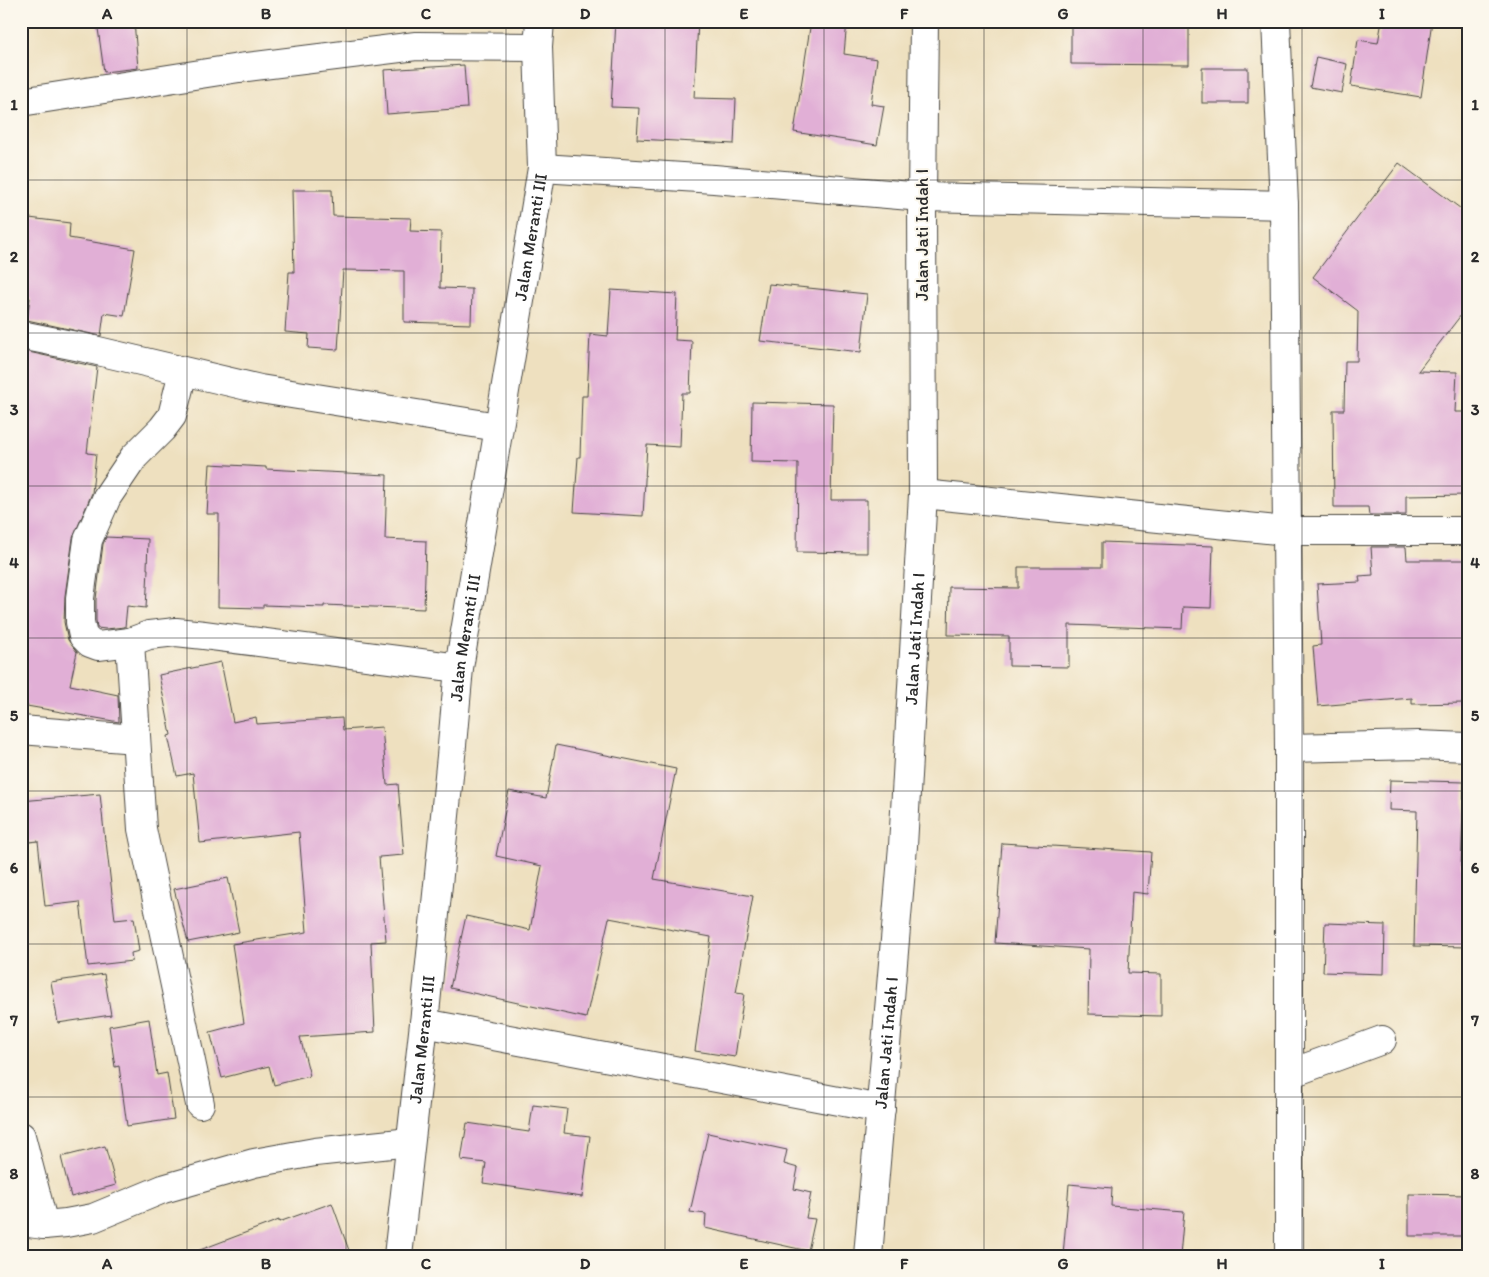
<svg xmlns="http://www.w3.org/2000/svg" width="1489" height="1277" font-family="Itim,sans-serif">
<rect width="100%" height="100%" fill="#fbf7ec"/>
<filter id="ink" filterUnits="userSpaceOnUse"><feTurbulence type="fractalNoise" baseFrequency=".02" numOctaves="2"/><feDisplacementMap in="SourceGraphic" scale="10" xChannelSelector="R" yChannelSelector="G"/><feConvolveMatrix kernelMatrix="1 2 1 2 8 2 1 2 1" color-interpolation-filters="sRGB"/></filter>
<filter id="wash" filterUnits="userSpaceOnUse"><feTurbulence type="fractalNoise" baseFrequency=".0096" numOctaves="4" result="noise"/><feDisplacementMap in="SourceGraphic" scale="20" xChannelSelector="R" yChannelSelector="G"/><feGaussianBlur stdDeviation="1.12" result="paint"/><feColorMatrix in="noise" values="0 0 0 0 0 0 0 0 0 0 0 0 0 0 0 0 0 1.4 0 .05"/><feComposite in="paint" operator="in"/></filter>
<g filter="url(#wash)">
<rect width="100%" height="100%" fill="#eee0bf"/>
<g id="blocks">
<g fill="#e1afd6">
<polygon points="97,21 134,21 138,68 104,72"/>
<polygon points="616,21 698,21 694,98 736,99 734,144 637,139 639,108 611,107"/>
<polygon points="811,21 847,21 844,54 877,59 871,104 884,106 877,145 794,132"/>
<polygon points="1071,21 1189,21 1189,65 1071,64"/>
<polygon points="1382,21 1432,21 1421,97 1351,86 1358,40 1378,43"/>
<polygon points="1316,57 1347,64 1342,93 1310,87"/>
<polygon points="464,65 467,108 387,114 384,70"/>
<rect x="1202" y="68" width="46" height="35"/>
<polygon points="1399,163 1468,214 1468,306 1418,371 1457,372 1455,412 1468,412 1468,495 1406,496 1406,515 1369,515 1368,507 1334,507 1333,410 1344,410 1345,361 1357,361 1358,311 1313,277"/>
<polygon points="292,190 332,190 333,216 411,218 410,231 441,232 440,288 472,289 471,324 404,322 404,271 343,270 338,350 308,348 309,334 285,332 289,272 294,272"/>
<polygon points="21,217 70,223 69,238 135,249 124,316 104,313 101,336 27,320 30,298 21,297"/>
<polygon points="769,284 867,294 861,352 760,341"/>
<polygon points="611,290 677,294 675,340 692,341 690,393 682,393 680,447 647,445 643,516 574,512 578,457 580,457 582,396 587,396 590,334 608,336"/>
<polygon points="24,351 97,367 87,453 96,454 92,493 73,538 65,596 64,622 68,640 77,652 70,685 118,695 119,722 21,705 21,370"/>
<polygon points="752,402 833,404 831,500 867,500 867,553 797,552 798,463 751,462"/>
<polygon points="210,464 266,467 266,469 387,475 385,539 426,541 424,609 324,605 324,607 263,605 263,608 218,607 219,514 207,514"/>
<polygon points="106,537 148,539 147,569 148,569 146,608 127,606 125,627 106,629 97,628 96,620 96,599 103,544"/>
<polygon points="1102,542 1213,546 1211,608 1183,607 1182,629 1069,625 1069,667 1009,666 1009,636 948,635 949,587 1018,588 1018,567 1102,567"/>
<polygon points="1371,547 1406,547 1407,560 1468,560 1468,621 1463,621 1464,703 1412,704 1412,698 1318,706 1313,646 1321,645 1317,584 1360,582 1359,576 1373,575"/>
<polygon points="221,662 233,722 256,717 257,724 342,718 343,730 382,727 387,785 398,784 404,855 379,857 386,941 371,942 375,1032 300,1037 310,1076 274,1085 269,1066 222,1078 210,1032 244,1023 232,944 307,932 299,832 200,843 193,773 177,776 168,736 171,735 159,675"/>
<polygon points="556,745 676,769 654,879 753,896 736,993 744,994 735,1057 695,1051 711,937 609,918 586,1018 450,988 466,916 530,930 542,866 496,856 509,791 546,798"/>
<polygon points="1390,780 1464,782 1461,867 1468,867 1468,947 1414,946 1417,811 1389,810"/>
<polygon points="100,794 105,841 106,841 115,920 134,918 139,951 131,953 132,961 88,966 80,902 45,906 38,841 21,843 21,801"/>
<polygon points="1002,843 1151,852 1148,894 1132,892 1128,973 1161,974 1161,1016 1088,1014 1089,949 995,943"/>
<polygon points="228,878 239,932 188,942 174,889"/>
<polygon points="1325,923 1385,925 1384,974 1323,972"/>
<polygon points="104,974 111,1015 58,1023 51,982"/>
<polygon points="149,1019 157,1075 167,1073 174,1119 127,1126 119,1066 115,1067 109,1026"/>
<polygon points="533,1105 567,1109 564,1133 590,1136 582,1197 483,1183 486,1163 461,1160 467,1123 529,1132"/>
<polygon points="708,1133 787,1150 784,1164 798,1168 794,1189 811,1193 806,1218 815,1219 808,1251 705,1228 706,1214 690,1212"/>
<polygon points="105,1146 116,1185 71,1197 61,1157"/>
<polygon points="1069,1184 1112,1188 1111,1206 1184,1212 1180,1256 1063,1256"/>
<polygon points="1409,1194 1468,1195 1468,1236 1409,1236"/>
<polygon points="332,1203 351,1256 193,1256 192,1253 279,1220 279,1222"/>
</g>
</g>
</g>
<g filter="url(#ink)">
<use href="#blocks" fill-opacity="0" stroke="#484641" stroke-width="1"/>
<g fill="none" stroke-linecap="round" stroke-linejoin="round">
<g stroke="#484641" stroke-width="30">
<g id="street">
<polyline points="1276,21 1284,205 1289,748 1289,1256"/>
<polyline points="21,102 239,68 416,46 538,47"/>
<polyline points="542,168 714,179 922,197 1284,205"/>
<polyline points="21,335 81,347 260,389 498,427"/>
<polyline points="923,494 1286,531 1468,531"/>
<polyline points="130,642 98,646 90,643 83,636 80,622 80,598 88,540 107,497 134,457 162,429 172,416 183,372"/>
<polyline points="21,730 136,739"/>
<polyline points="1289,748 1418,745 1468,747"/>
<polyline points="424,1023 881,1109"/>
<polyline points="1289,1074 1382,1040"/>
<polyline points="200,1104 142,829 130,642 149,635 176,632 204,635 459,668"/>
<polyline points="21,1136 44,1225"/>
<polyline points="21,1222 44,1225 66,1223 93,1218 163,1189 254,1163 315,1152 410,1142"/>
<path id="s1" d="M398,1256L424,1023L451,756L459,668L542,168L538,47L540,21"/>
<path id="s2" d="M868,1256L903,846L923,494L922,197L924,21"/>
</g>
</g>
<use href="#street" stroke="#fff" stroke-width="28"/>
</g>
</g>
<path fill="none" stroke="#2b2b2b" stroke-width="1" stroke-opacity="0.55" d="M187,21V1256M346,21V1256M506,21V1256M665,21V1256M824,21V1256M984,21V1256M1143,21V1256M1302,21V1256M21,180H1468M21,333H1468M21,486H1468M21,638H1468M21,791H1468M21,944H1468M21,1097H1468"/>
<g text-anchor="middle" stroke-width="4" stroke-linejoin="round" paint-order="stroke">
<g font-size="18" fill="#2b2b2b" stroke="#fbf7ec">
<text transform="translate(922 235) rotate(-90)" y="6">Jalan Jati Indah I</text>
<text dy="6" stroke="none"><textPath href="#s1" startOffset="1028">Jalan Meranti III</textPath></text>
<text dy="6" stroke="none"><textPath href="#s1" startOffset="622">Jalan Meranti III</textPath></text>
<text dy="6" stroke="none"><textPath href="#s2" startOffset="619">Jalan Jati Indah I</textPath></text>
<text dy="6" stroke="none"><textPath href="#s1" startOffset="218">Jalan Meranti III</textPath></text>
<text dy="6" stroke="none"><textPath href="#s2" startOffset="214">Jalan Jati Indah I</textPath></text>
</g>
</g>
<rect width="1489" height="1277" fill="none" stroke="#fbf7ec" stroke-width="55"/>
<rect x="28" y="28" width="1434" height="1222" fill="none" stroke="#2b2b2b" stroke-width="2"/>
<g font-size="16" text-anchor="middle" font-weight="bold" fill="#2b2b2b">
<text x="107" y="19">A</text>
<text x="266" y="19">B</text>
<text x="426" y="19">C</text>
<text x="585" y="19">D</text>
<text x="744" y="19">E</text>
<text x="904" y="19">F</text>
<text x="1063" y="19">G</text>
<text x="1222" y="19">H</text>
<text x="1382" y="19">I</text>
<text x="14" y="110">1</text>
<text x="1475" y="110">1</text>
<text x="14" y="262">2</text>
<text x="1475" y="262">2</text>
<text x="14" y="415">3</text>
<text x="1475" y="415">3</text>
<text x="14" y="568">4</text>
<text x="1475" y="568">4</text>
<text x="14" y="721">5</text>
<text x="1475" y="721">5</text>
<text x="14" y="873">6</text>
<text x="1475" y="873">6</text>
<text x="14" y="1026">7</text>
<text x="1475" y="1026">7</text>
<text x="14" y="1179">8</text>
<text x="1475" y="1179">8</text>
<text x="107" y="1269">A</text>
<text x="266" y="1269">B</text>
<text x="426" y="1269">C</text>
<text x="585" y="1269">D</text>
<text x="744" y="1269">E</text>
<text x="904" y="1269">F</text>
<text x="1063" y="1269">G</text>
<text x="1222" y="1269">H</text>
<text x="1382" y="1269">I</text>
</g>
</svg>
